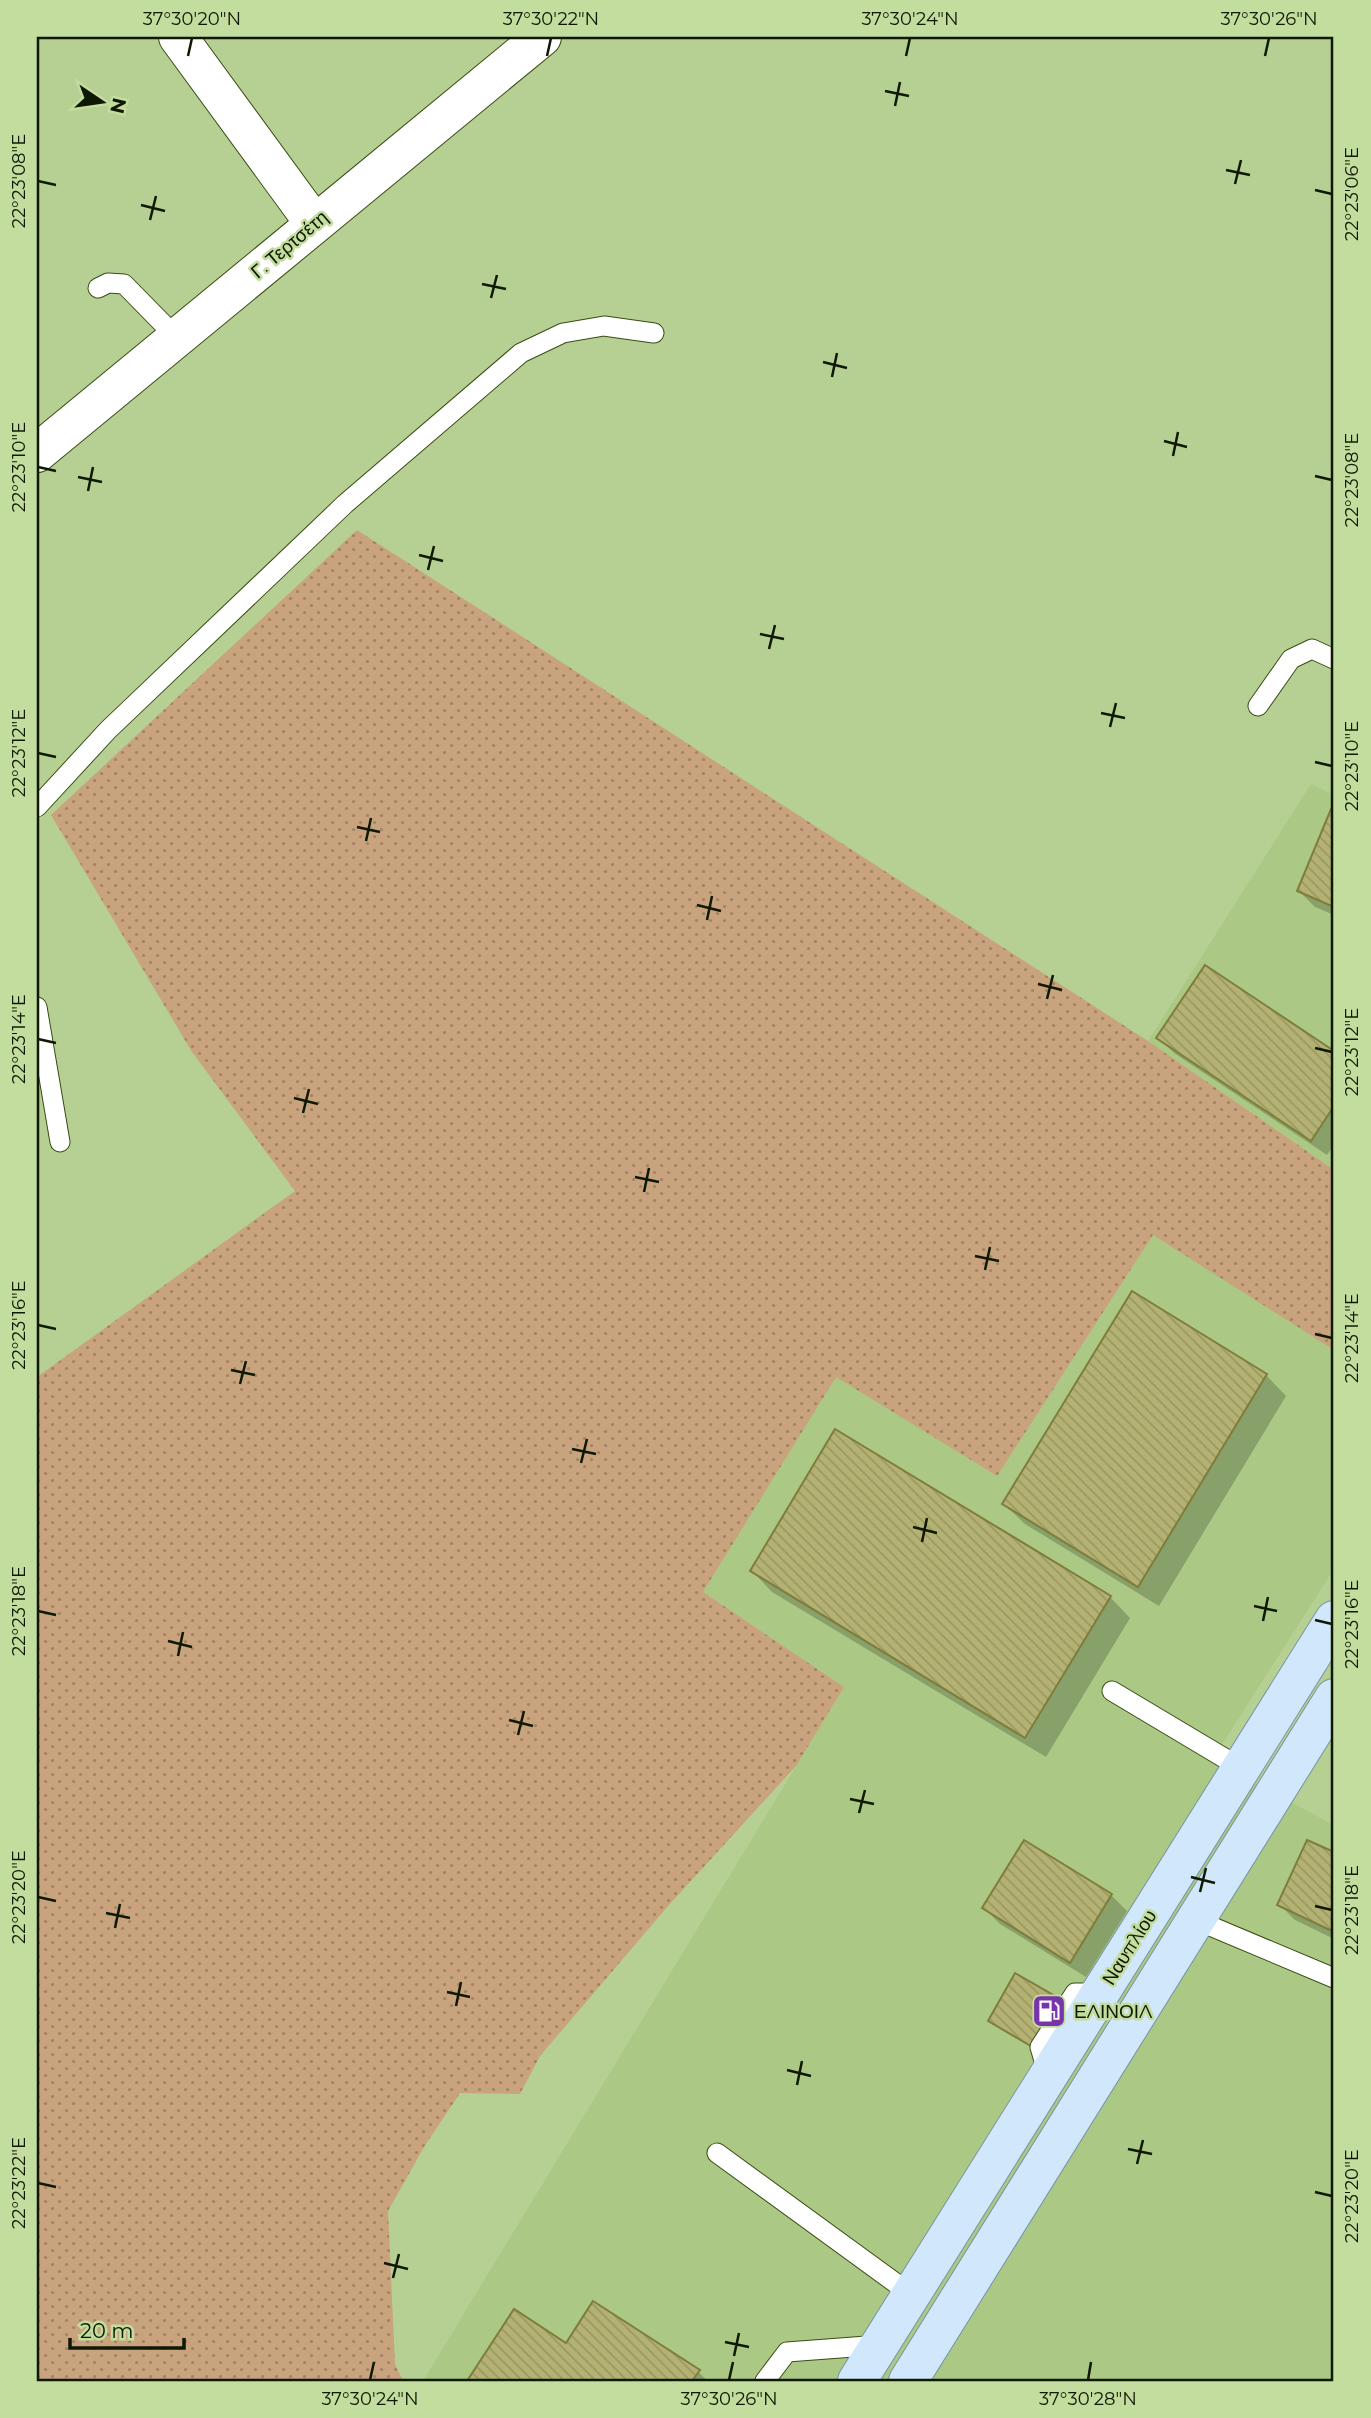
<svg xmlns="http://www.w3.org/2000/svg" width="1371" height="2418" font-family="Montserrat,sans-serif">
<defs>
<pattern id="grass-dots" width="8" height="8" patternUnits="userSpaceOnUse" patternTransform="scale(1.75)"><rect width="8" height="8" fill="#c8a37d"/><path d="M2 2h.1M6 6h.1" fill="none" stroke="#a18464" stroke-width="1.8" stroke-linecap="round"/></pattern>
<pattern id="building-back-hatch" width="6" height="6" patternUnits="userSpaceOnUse" patternTransform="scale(1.75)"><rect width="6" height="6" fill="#b4b273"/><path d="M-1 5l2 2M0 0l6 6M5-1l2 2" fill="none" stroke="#9a9862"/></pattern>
</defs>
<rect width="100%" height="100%" fill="#b6d093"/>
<g fill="#abc884">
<polygon points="1311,784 1334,795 1334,1170 1148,1041"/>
<polygon points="1153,1235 1334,1348 1334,1569 1212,1760 1334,1825 1334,2381 423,2381 844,1687 703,1592 836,1376 997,1476"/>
</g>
<polygon fill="url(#grass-dots)" points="357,530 1148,1041 1334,1170 1334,1350 1153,1235 997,1476 836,1377 703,1592 844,1687 796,1766 668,1906 540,2056 520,2094 460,2093 424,2147 388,2211 395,2364 403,2381 37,2381 37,1377 295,1191 192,1052 51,815"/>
<g fill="#0003">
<polygon points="1332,812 1334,813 1334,915 1315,907 1299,891"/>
<polygon points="1205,967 1334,1053 1334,1145 1327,1155 1174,1053 1159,1038"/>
<polygon points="1266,1375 1286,1396 1159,1606 1025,1524 1004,1504"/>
<polygon points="752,1571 1110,1597 1130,1618 1046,1757 772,1592"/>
<polygon points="1308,1842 1334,1854 1334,1939 1295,1920 1279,1904"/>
<polygon points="1111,1895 1127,1911 1086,1977 1000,1924 984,1908"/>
<polygon points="1063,2002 1041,2053 990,2021"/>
<polygon points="514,2312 566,2346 698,2372 708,2381 469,2381"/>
</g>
<g fill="url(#building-back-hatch)" stroke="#7f7d3b" stroke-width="2">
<polygon points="1331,809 1334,811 1334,907 1297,891"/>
<polygon points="1205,965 1334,1051 1334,1106 1311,1141 1156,1038"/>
<polygon points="1132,1291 1267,1374 1138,1587 1002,1504"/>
<polygon points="835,1429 1111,1596 1025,1738 750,1571"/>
<polygon points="1024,1840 1112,1894 1070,1963 982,1908"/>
<polygon points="1307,1840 1334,1852 1334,1932 1277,1905"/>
<polygon points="1015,1973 1064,2001 1036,2049 988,2021"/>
<polygon points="593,2301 700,2370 692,2381 467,2381 514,2309 566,2343"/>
</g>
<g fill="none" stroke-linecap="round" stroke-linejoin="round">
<g stroke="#384d12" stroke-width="21">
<g id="service">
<polyline points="98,288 108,283 124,284 176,337"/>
<polyline points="1258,706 1291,659 1312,649 1334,659"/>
<polyline points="37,807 108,730 345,504 521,353 563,333 604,326 654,333"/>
<polyline points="37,1007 60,1142"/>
<polyline points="1112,1691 1241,1768"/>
<polyline points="1196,1920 1334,1978"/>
<polyline points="1048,2074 1040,2047 1075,1993 1101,1993"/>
<polyline points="717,2153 912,2295"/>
<polyline points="765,2381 787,2352 880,2345"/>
</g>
</g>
<g stroke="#384d12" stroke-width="40">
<g id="minor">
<polyline points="178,37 314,223"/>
<polyline points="37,453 542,37"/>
</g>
</g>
<g stroke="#7894a3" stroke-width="40">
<g id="primary">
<polyline points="857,2381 1334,1620"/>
<polyline points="908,2381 1334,1698"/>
</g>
</g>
<use href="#service" stroke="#fff" stroke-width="19"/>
<use href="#minor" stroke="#fff" stroke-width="38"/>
<use href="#primary" stroke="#d0e7fc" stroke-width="38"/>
</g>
<path fill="none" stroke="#0f1802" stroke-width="2.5" d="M188,56L192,38M547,56L551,38M906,56L910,38M1265,56L1269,38M885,91L909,96M895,106L900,82M1226,170L1250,175M38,181L56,185M1235,184L1241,160M1315,190L1332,194M141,205L165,211M150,220L156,196M482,284L506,289M491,298L497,275M823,362L847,368M832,377L837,353M1164,441L1187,447M1173,456L1178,432M38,467L56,471M1315,476L1332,480M78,477L102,482M88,491L93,467M419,555L443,561M428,570L434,546M760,634L784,639M769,649L775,625M1101,713L1125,718M1110,727L1116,703M38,753L56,757M1315,762L1332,766M357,827L380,832M366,841L371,818M697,905L721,911M707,920L712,896M1038,984L1062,990M1047,999L1053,975M38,1039L56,1043M1315,1048L1332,1052M294,1098L318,1104M303,1113L309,1089M635,1177L659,1182M644,1192L649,1168M975,1256L999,1261M985,1270L990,1247M38,1325L56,1329M1315,1334L1332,1338M231,1370L255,1375M240,1384L246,1361M572,1449L596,1454M581,1463L587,1439M913,1527L937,1533M922,1542L927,1518M1254,1606L1277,1611M38,1611L56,1615M1315,1620L1332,1624M1263,1621L1268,1597M168,1641L192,1647M178,1656L183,1632M509,1720L533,1726M518,1735L524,1711M850,1799L874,1804M859,1813L865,1790M1191,1877L1215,1883M1200,1892L1206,1868M38,1897L56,1901M1315,1906L1332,1910M106,1913L130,1918M115,1928L120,1904M447,1992L470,1997M456,2006L461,1982M787,2070L811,2076M797,2085L802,2061M1128,2149L1152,2154M1137,2164L1143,2140M38,2183L56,2187M1315,2192L1332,2196M384,2263L408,2269M393,2278L399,2254M725,2342L749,2347M734,2356L739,2333M370,2380L374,2362M729,2380L733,2362M1088,2380L1091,2362"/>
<defs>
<g id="fuel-square" transform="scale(1.75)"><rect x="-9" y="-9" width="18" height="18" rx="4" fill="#7735a9" stroke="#c3dd9f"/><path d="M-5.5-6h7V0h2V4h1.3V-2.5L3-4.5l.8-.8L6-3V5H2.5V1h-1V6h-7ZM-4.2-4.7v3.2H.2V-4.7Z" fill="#fff"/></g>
</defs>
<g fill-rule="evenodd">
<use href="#fuel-square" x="1049" y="2011"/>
</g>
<g text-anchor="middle" stroke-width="5" stroke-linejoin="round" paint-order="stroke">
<g font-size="19" fill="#0f1802" stroke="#c3dd9f">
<text transform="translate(289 244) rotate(-40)" y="7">Γ. Τερτσέτη</text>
<text transform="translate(1129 1947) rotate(-58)" y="7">Ναυπλίου</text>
</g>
<g font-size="19" fill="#0f1802" stroke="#c3dd9f" text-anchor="start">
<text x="1074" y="2018">ΕΛΙΝΟΙΛ</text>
</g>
</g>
<rect width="1371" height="2418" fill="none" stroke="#c3dd9f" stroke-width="77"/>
<g transform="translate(102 102) rotate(103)" stroke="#c3dd9f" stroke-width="5" paint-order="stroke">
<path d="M0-5L12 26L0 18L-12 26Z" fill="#0f1802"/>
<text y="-10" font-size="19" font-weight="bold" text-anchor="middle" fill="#0f1802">N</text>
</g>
<path d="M70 2338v10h114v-10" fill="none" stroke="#0f1802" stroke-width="3.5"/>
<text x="80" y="2338" font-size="21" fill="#0f1802" stroke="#c3dd9f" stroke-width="5" paint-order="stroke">20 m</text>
<rect x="38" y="38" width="1294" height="2342" fill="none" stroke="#0f1802" stroke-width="2.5"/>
<g font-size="18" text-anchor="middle" fill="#0f1802">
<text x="192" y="25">37°30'20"N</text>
<text x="551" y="25">37°30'22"N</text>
<text x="910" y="25">37°30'24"N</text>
<text x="1269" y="25">37°30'26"N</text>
<text transform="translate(19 181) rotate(-90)" y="6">22°23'08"E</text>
<text transform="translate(1352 194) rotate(-90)" y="6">22°23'06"E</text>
<text transform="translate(19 467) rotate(-90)" y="6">22°23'10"E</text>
<text transform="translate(1352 480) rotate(-90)" y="6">22°23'08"E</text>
<text transform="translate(19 753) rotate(-90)" y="6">22°23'12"E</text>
<text transform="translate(1352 766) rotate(-90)" y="6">22°23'10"E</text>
<text transform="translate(19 1039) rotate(-90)" y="6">22°23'14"E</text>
<text transform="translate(1352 1052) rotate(-90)" y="6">22°23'12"E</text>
<text transform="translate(19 1325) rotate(-90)" y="6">22°23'16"E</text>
<text transform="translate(1352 1338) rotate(-90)" y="6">22°23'14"E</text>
<text transform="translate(19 1611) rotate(-90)" y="6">22°23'18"E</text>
<text transform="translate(1352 1624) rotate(-90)" y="6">22°23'16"E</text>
<text transform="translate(19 1897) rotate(-90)" y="6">22°23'20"E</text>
<text transform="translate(1352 1910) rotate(-90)" y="6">22°23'18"E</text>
<text transform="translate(19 2183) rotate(-90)" y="6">22°23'22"E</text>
<text transform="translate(1352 2196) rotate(-90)" y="6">22°23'20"E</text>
<text x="370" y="2405">37°30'24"N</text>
<text x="729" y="2405">37°30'26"N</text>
<text x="1088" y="2405">37°30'28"N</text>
</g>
</svg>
